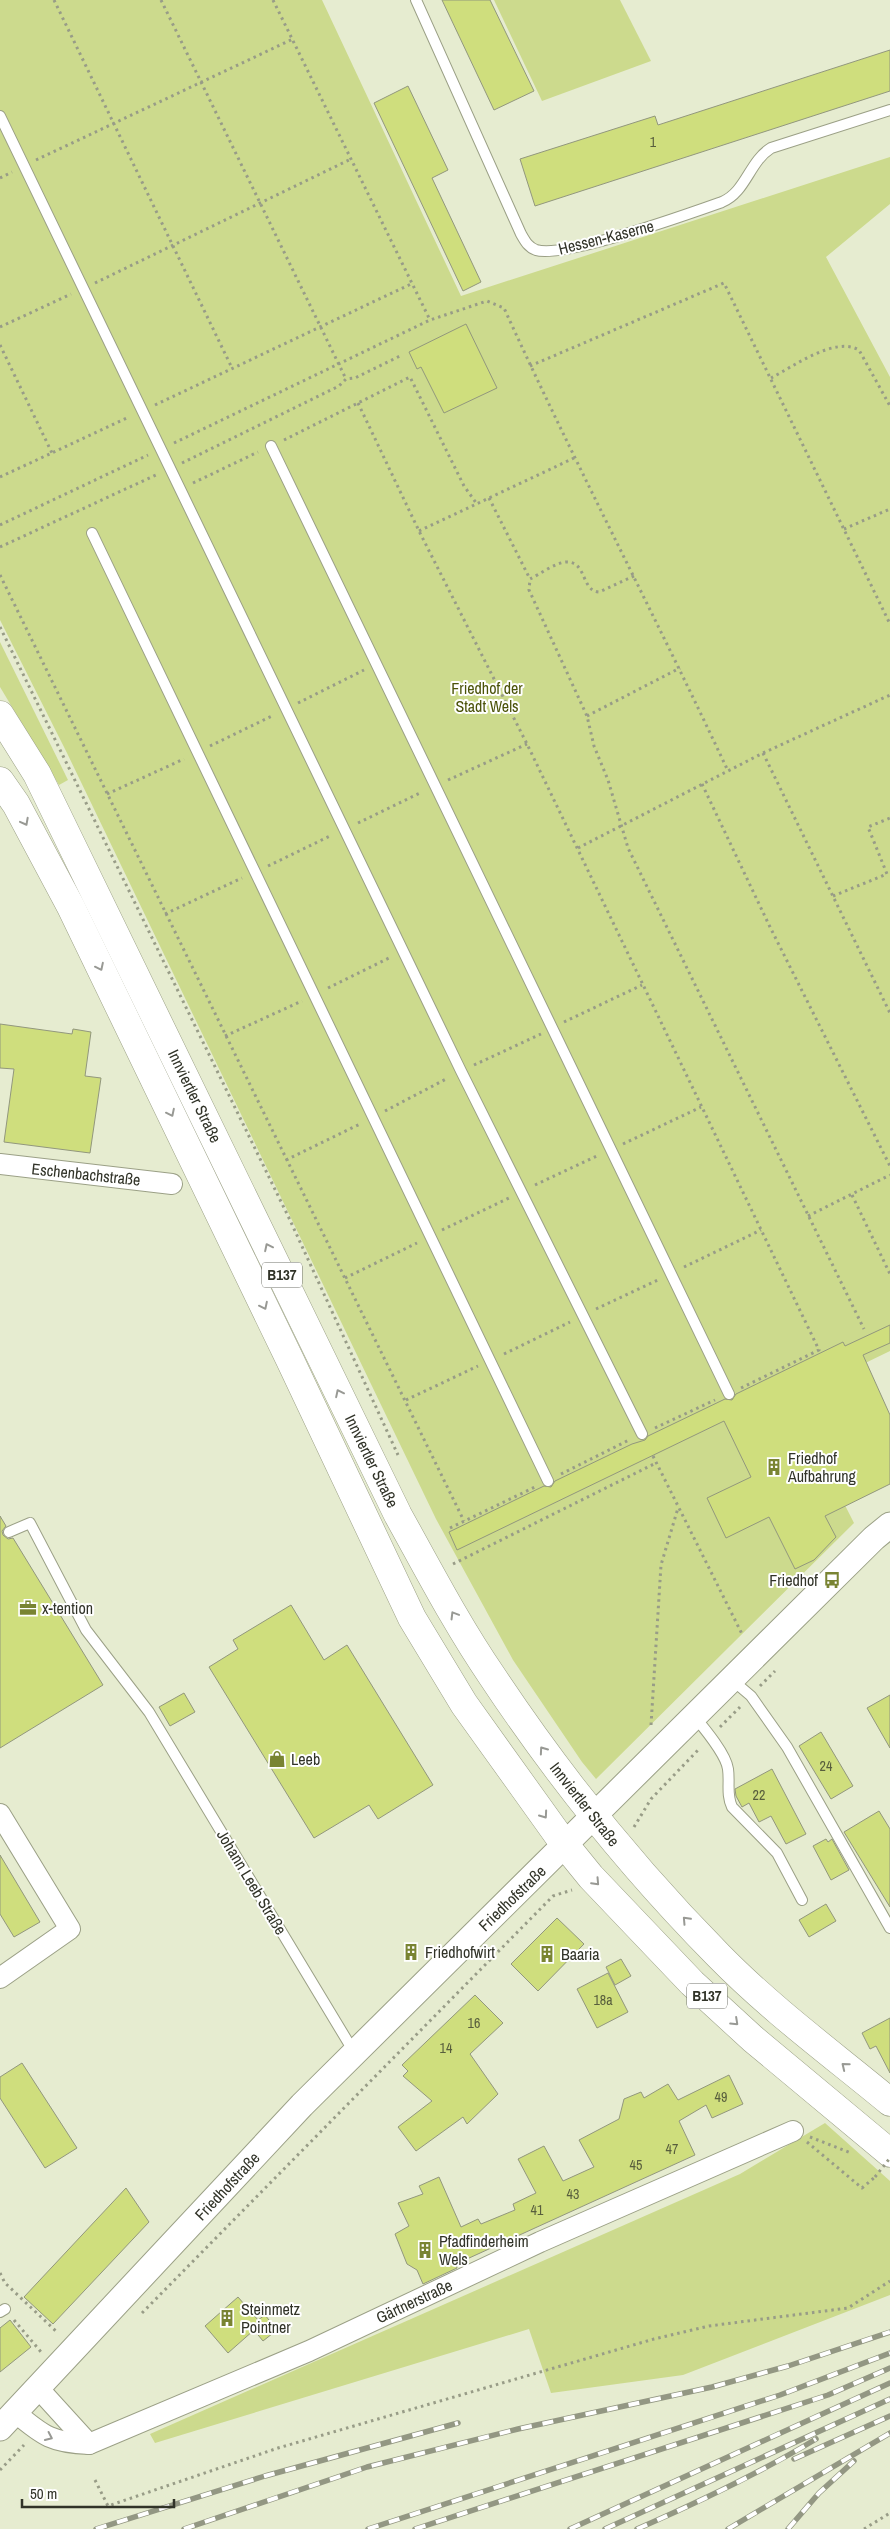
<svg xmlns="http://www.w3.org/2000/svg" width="890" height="2529" font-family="'Archivo Narrow',sans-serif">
<rect width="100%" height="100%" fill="#e6ecd0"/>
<g fill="#ccda8d">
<polygon points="0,0 322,0 461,296 890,157 890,204 826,257 890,377 890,1351 791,1399 854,1523 596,1779 582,1762 513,1660 436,1519 67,753 0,620"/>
<polygon points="494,0 620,0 651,61 542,101"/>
<polygon points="0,642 68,780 59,785 0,687"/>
<polygon points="825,2123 890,2181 890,2295 683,2375 551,2393 529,2329 155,2443 150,2434 740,2174"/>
</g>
<g fill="#cfde7d" stroke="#92977d">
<polygon points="442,0 490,0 534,91 494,110"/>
<polygon points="890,50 890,91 535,206 520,159 655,116 658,125"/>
<polygon points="408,86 448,170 432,178 481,282 463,291 374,103"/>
<polygon points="466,324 497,388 444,413 421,367 417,369 409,352"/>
<polygon points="0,1024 72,1034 73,1029 91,1032 85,1076 101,1078 90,1153 4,1142 14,1069 0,1068"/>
<polygon points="890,1325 890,1343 863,1355 890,1415 890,1484 825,1516 836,1537 814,1560 795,1569 769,1517 726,1538 707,1498 751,1477 724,1421 457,1550 449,1532 544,1486 551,1487 555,1481 632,1444 645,1440 648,1436 725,1399 732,1400 736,1394 843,1342 845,1346"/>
<polygon points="0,1516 6,1526 2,1531 3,1535 8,1539 13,1538 103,1685 0,1748"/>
<polygon points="291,1605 324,1660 347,1645 433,1785 378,1819 369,1805 314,1838 209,1667 238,1649 233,1640"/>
<polygon points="184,1693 195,1712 170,1726 159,1707"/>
<polygon points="890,1695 890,1748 867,1708"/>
<polygon points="821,1732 853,1786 831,1799 799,1746"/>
<polygon points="772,1769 806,1834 786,1844 771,1816 759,1822 749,1803 742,1807 736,1796 735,1789"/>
<polygon points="879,1811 890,1829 890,1907 844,1832"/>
<polygon points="826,1839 828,1842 832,1839 849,1870 831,1880 813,1846"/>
<polygon points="0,1855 40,1922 14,1937 0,1914"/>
<polygon points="826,1904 836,1921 809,1937 799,1920"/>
<polygon points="557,1918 584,1944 538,1991 511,1964"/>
<polygon points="621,1959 631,1976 615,1985 606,1967"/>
<polygon points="608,1973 628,2012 597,2028 577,1989"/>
<polygon points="475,1995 503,2023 470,2054 498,2094 467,2124 463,2117 416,2151 398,2127 432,2101 403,2076 408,2071 402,2065"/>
<polygon points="890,2018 890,2073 876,2046 870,2049 862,2033"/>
<polygon points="22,2063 77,2148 45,2168 0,2098 0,2077"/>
<polygon points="729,2075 743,2104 712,2118 706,2105 679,2121 695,2155 456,2264 457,2268 423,2284 417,2270 407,2264 395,2234 409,2226 398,2203 423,2194 419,2186 439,2177 461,2227 478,2219 481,2224 515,2210 513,2204 536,2193 518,2159 544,2146 563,2181 594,2167 579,2140 619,2119 624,2099 641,2092 644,2098 668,2084 678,2100"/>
<polygon points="126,2188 149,2222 53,2324 24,2297"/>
<polygon points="238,2297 258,2320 265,2315 277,2330 263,2341 254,2330 228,2353 205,2326"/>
<polygon points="10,2320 31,2347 0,2372 0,2328"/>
</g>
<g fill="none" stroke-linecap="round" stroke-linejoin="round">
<g stroke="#9ba086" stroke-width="12">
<g id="service">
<path d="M416,0L521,234C525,241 528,247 536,250C563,259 691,213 722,202C746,192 749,162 771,148L890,110"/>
<polyline points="0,116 461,1071 642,1434"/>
<polyline points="271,446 729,1394"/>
<polyline points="92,533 548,1481"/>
<polyline points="9,1532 30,1523 86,1630 149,1712 354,2052"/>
<polyline points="731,1679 751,1696 787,1747 890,1928"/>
<path d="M694,1716C704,1728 726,1754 728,1769C730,1783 726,1794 732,1807L777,1853L802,1900"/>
<polyline points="0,2312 5,2309"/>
</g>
</g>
<g stroke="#9ba086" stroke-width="22">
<g id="minor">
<polyline points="0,1164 172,1184"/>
<polyline points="0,1814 70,1929 0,1978"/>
<polyline points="38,2388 89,2444"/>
<path d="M16,2413C43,2436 53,2443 89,2444L309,2351L540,2242L793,2131"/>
</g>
</g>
<g stroke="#9ba086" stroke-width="27">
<polyline id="tertiary" points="0,2428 302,2105 874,1538 890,1525"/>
</g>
<g stroke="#9ba086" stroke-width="29">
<g id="primary">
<path d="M0,715L37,774L398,1515C428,1569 457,1625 492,1676C559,1777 634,1870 719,1956C772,2010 832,2054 890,2102"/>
<polyline points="0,781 16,804 71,907 290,1360 412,1618 464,1704 565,1845 591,1877 692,1983 753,2039 890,2153"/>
</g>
</g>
<g stroke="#989c87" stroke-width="3" stroke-dasharray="2.5 4" stroke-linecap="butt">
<polyline points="54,0 232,368"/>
<polyline points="161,0 346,379"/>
<polyline points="273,0 430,320"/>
<polyline points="36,160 293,39"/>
<polyline points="0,178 12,172"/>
<polyline points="95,283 351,159"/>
<polyline points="0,327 71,294"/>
<polyline points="0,345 52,453"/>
<polyline points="530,366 724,283 890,624"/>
<path d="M771,378C794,366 835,336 859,350L890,406"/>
<polyline points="358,403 419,531 527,744 819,1350 741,1388"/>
<polyline points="155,405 411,284"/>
<polyline points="284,440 410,377 464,486 477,504"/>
<path d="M174,443L430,320L487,301L504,308C575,464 655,615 728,771"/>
<polyline points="182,463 339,386 346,379 355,378 402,355"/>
<polyline points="0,477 129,417"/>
<polyline points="193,483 258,452"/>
<polyline points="489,498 530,579"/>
<polyline points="0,525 148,455"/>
<polyline points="844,529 890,509"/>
<polyline points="419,531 574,458"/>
<polyline points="0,547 158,474"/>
<polyline points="0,575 464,1521"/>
<path d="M634,576L599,592C581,591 587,561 566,562C555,563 540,574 530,579L529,590L587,716L594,746L608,780L628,848L864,1329"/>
<polyline points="0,627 289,1218 398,1455"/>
<polyline points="298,703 364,670"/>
<polyline points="587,716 680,668"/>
<polyline points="210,746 274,715"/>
<polyline points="763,753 890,1013"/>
<polyline points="448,780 527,744"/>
<polyline points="702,784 770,927 890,1166"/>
<polyline points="107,794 184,759"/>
<polyline points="358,823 422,792"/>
<polyline points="578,848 763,753 890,695"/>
<polyline points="268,866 332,835"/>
<polyline points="833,896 887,874 868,827 890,818"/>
<polyline points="165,914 242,878"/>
<polyline points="328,988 391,957"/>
<polyline points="564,1022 642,985"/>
<polyline points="225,1036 302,1001"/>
<polyline points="474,1065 541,1034"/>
<polyline points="385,1111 448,1078"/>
<polyline points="623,1144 701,1107"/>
<polyline points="286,1160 360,1124"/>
<polyline points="535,1185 599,1155"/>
<polyline points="852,1195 890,1274"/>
<polyline points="808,1216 890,1175"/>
<polyline points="442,1230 509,1198"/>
<polyline points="684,1267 761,1230"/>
<polyline points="345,1278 417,1243"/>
<polyline points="596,1309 658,1280"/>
<polyline points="504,1354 570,1322"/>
<polyline points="406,1400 478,1366"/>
<polyline points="655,1428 715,1400"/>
<polyline points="653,1456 743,1636"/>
<polyline points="561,1474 629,1440"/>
<polyline points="450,1528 535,1487"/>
<polyline points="453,1564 656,1463"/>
<polyline points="760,1686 775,1671"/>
<polyline points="651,1725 661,1565 678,1508"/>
<polyline points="720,1727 740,1707"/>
<polyline points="634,1827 651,1799 700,1748"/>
<polyline points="810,2137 851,2153"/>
<polyline points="807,2142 862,2188 875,2177"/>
<polyline points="0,2273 5,2283 58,2333"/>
<polyline points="142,2313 553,1896 572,1890"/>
<polyline points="14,2320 41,2352"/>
<polyline points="0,2470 24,2445"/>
<polyline points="95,2480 108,2506 278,2448 654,2339 709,2326 848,2308 890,2281"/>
<polyline points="864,2529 890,2513"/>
</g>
<use href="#service" stroke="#fff" stroke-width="10"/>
<use href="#minor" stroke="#fff" stroke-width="20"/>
<use href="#tertiary" stroke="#fff" stroke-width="25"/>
<use href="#primary" stroke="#fff" stroke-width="28"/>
<g stroke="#939783" stroke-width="5.5">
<g id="rail">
<polyline points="794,2459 890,2416"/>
<polyline points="96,2529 265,2476 458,2423"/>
<polyline points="184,2529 367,2467 518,2429 712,2387 788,2366 890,2332"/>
<polyline points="368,2529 780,2395 890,2353"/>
<polyline points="415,2529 828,2395 890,2368"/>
<polyline points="570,2529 890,2383"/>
<polyline points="605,2529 890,2399"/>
<path d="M637,2529C699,2502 758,2474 816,2439"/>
<polyline points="728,2529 890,2433"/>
<polyline points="788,2529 819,2493 854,2461"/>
</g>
</g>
<use href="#rail" stroke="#fff" stroke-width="4" stroke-dasharray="11" stroke-linecap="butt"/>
<polyline stroke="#989c87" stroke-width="3" stroke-dasharray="2.5 4" stroke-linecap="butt" points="875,2177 890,2158"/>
</g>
<defs><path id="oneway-chevron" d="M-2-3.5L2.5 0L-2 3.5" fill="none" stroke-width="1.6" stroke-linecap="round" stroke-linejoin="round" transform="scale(1.25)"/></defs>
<g stroke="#989994">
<use href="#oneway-chevron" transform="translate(25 822) rotate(62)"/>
<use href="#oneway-chevron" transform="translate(100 967) rotate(64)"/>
<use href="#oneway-chevron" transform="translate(171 1113) rotate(64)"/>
<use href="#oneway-chevron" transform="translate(268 1247) rotate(-116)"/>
<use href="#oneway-chevron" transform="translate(264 1306) rotate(64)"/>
<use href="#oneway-chevron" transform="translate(339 1393) rotate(-116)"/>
<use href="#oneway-chevron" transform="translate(454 1615) rotate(-121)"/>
<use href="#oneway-chevron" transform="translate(543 1750) rotate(-125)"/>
<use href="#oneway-chevron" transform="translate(544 1815) rotate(55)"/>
<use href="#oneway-chevron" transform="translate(596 1882) rotate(47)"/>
<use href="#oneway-chevron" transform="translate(686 1920) rotate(-133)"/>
<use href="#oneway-chevron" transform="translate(735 2022) rotate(43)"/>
<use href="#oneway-chevron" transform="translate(845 2066) rotate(-141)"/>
<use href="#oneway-chevron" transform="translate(49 2437) rotate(25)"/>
</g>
<defs>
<g id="building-bare" transform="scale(1.35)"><path d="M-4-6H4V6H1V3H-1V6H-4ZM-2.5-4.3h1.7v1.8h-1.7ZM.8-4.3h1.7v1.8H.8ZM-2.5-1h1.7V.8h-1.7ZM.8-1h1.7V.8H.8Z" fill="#798432" stroke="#fff" stroke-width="2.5" paint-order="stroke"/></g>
<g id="bus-bare" transform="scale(1.35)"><path d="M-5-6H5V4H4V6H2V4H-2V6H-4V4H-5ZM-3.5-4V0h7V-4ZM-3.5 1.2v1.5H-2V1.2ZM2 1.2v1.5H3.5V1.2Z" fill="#798432" stroke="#fff" stroke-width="2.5" paint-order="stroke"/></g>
<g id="office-bare" transform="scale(1.35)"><path d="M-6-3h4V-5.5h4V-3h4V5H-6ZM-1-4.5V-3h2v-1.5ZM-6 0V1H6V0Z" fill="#798432" stroke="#fff" stroke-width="2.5" paint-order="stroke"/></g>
<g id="shop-bare" transform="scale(1.35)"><path d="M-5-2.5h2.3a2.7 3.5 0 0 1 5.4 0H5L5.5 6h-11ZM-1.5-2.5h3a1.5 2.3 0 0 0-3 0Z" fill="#798432" stroke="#fff" stroke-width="2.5" paint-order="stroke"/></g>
</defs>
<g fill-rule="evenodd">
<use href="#building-bare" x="774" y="1467"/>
<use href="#bus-bare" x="832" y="1580"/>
<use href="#office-bare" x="28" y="1608"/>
<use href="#shop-bare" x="277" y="1759"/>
<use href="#building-bare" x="411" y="1952"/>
<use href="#building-bare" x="547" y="1954"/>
<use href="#building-bare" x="425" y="2250"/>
<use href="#building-bare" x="227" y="2318"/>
</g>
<g text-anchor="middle" stroke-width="4" stroke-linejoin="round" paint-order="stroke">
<g font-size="14" fill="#585e3d">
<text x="653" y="147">1</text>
<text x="826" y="1771">24</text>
<text x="759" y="1800">22</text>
<text x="603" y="2005">18a</text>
<text x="474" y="2028">16</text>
<text x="446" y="2053">14</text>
<text x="721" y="2102">49</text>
<text x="672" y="2154">47</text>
<text x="636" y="2170">45</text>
<text x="573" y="2199">43</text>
<text x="537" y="2215">41</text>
</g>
<g fill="#fff" stroke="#6f7068" stroke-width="1">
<rect x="262" y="1262.5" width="40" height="25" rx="4"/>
<rect x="687" y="1983.5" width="40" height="25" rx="4"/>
</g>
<g font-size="15" font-weight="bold" fill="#313328">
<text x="282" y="1280">B137</text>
<text x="707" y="2001">B137</text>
</g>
<g font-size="16" fill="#313328" stroke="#fff">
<text transform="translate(606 237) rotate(-14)" y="6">Hessen-Kaserne</text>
<text transform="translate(195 1096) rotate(64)" y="6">Innviertler Straße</text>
<text transform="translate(86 1174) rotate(6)" y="6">Eschenbachstraße</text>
<text transform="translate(372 1461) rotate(64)" y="6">Innviertler Straße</text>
<text transform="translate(585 1804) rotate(52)" y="6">Innviertler Straße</text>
<text transform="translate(252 1882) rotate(59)" y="6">Johann Leeb Straße</text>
<text transform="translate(512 1898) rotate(-44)" y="6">Friedhofstraße</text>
<text transform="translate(227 2186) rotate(-47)" y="6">Friedhofstraße</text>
<text transform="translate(414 2301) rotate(-25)" y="6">Gärtnerstraße</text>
</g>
<g font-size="16" fill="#4b5309" stroke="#fff">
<text x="487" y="694">Friedhof der<tspan x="487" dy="18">Stadt Wels</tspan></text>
</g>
<g font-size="16" fill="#313328" stroke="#fff" text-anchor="start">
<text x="788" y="1464">Friedhof<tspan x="788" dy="18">Aufbahrung</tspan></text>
<text x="818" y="1586" text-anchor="end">Friedhof</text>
<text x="42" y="1614">x-tention</text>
<text x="291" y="1765">Leeb</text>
<text x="425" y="1958">Friedhofwirt</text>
<text x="561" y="1960">Baaria</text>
<text x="439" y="2247">Pfadfinderheim<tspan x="439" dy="18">Wels</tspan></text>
<text x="241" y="2315">Steinmetz<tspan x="241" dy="18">Pointner</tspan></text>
</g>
</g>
<path d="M22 2499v8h152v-8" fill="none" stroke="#313328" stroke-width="2.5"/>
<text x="30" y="2499" font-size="15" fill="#313328" stroke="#ffffff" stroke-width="4" paint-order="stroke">50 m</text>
</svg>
